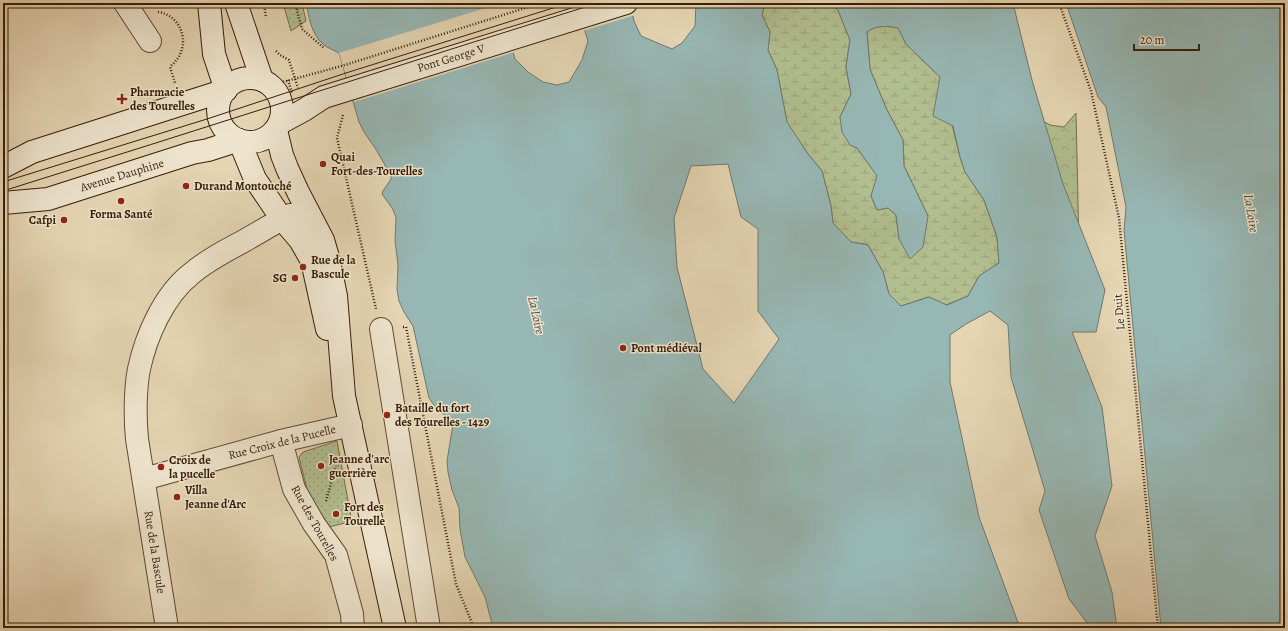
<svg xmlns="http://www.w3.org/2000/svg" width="1288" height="631" font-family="Alegreya,serif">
<defs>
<pattern id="grass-dots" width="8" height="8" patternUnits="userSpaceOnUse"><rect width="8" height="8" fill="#b1be8f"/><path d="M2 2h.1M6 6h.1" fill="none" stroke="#99a37a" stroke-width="1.8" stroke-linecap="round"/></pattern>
<pattern id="forest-crowns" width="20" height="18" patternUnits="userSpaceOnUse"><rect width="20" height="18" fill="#b1be8f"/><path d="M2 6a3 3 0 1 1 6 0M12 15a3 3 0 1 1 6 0" fill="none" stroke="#99a37a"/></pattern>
<pattern id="wetland-marsh" width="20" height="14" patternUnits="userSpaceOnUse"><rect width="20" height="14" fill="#b1be8f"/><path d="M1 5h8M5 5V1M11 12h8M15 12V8" fill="none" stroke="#99a37a"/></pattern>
</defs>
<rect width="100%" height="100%" fill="#e5d5b3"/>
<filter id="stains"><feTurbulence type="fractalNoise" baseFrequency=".005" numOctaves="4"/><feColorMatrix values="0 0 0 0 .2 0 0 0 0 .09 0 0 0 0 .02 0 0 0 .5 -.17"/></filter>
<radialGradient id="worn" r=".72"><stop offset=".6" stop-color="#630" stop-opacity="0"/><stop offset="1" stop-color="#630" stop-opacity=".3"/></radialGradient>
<g fill="url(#grass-dots)" stroke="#746e4b">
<polygon points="283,3 302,3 306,21 291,31"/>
<polygon points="337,441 351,517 349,522 329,527 309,497 299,457 303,452"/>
</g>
<polygon fill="url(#forest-crowns)" stroke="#746e4b" points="1076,113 1079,247 1031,114 1050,125 1064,127"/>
<path fill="url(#wetland-marsh)" stroke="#746e4b" d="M765,3H831L838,10L850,40L846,67L851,94L840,117L850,145L857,148L878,176L871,196L877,210L888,208L896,215L899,239L928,216L904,166L903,140L886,108L870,69L867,31C876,25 888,26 898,27L906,44L940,77L960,157L965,172L984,200L997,237L999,263L979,276L968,296L946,305L929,297L901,306L889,294L883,272L868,245L851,242L833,224L831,206L822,171L808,154L787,123L777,70L768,50L770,32L762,15Z"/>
<g fill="#97b7b4" stroke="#71796f" fill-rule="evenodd">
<path d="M306,3H500L515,59L528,72L543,82L557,85L569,82L582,60L588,41L576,3H630L634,21L641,36L672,49L682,43L695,26L696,3H765L762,15L770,32L768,50L777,70L787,122L808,154L822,171L831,206L833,223L851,242L868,245L883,272L889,294L901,306L929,297L947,305L968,296L979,276L999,263L997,237L984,200L965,172L960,157L953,126L933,116L940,77L906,44L898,28C888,26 876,25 867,32L870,69L886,108L903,140L904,166L928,216L923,247L910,259L899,239L896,215L888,208L877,210L871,196L877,176L857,148L850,145L842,132L840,117L851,94L846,67L850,40L838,10L831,3H1013L1032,80L1063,184L1105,290L1096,332H1072L1102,407L1112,486L1095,536L1112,592L1117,628H1091L1069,599L1039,510L1045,491L1011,377L1008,325L990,311L966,324L950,335V382L979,517L1020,628H493L485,597L465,557L460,529L459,508L452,490L448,472L447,461L453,424L451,420L436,408L429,398L413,326L404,312L399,301L397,289L398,265L395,241L396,217L392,208L382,194L383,191L391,179V176L377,151L364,132L359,122L339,53C334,50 327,48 323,44C311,34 309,17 306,3ZM728,164L741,217L758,229V311L779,339L734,403L703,369L677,267L674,218L691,166Z"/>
<polygon points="1066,3 1285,3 1285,628 1161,628 1124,230 1126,207 1106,107 1098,97"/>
</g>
<g fill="#e5d5b3">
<polygon points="502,3 515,52 354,102 339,53"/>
<polygon points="574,3 632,3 635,15 583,31"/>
</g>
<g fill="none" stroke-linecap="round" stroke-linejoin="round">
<g stroke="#624b32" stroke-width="24">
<g id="street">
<polyline points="125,3 150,41"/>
<polyline points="381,329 429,628"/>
<polyline points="281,441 294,489 314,524 336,555 352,614 353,628"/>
<polyline points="144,479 281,441 351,425"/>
<path d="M167,628L137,439C135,418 135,389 139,369C146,336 164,295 191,274C206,261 225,251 242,242C258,233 274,223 290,215H297L314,224"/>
</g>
</g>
<g stroke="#371d07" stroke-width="24">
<g id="secondary">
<polyline points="209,3 214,54 226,90"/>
<polyline points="236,3 262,80"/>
<circle cx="250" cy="110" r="32"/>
<polyline points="280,123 304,110 324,97 626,3"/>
<polyline points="276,130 282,155 287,168 298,192 323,240 328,257 336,296 344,396 395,628"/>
<polyline points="239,140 255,179 282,219 300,240 312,261 327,329"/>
<polyline points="3,167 32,152 226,90"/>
<polyline points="3,203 48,199 192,153 208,150 239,140"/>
</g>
</g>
<g stroke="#371d07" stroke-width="2.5" stroke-dasharray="1 2" stroke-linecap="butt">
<polyline points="264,3 266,18"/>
<polyline points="295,3 302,29 324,48"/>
<polyline points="1059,3 1091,91 1119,218 1158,628"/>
<path d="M158,12C176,14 188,34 181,52C179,58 175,62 170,67L175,83"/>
<polyline points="276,51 280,55 289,60 298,88"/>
<polyline points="288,80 292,93"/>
<polyline points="283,82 345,65 541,3"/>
<polyline points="343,115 337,138 376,309"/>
<polyline points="403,327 406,327 456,584 474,628"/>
<polyline points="326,501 336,466"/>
</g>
<use href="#street" stroke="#eee4ce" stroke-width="22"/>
<use href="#secondary" stroke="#eee4ce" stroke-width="22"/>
<g stroke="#371d07" stroke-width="1">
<polyline points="3,182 207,119 349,72 569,3"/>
<path d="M3,191C202,129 399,65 598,3"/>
</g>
</g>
<g fill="#8f2418" stroke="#eee4ce" stroke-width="1.5">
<path d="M120 93h4v4h4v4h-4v4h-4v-4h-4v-4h4z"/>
<circle cx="323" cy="164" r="4"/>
<circle cx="186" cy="186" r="4"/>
<circle cx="121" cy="201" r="4"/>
<circle cx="64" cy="220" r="4"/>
<circle cx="303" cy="267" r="4"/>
<circle cx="295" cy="278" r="4"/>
<circle cx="623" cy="348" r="4"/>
<circle cx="387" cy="415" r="4"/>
<circle cx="321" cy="466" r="4"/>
<circle cx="161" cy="467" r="4"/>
<circle cx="177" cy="497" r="4"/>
<circle cx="336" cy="514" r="4"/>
</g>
<g text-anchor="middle" stroke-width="3" stroke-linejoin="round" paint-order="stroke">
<g font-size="12" fill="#371d07" stroke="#eee4ce">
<text transform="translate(451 58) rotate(-17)" y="4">Pont George V</text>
<text transform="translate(122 175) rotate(-17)" y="4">Avenue Dauphine</text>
<text transform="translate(1119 312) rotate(-95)" y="4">Le Duit</text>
<text transform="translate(282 442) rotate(-14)" y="4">Rue Croix de la Pucelle</text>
<text transform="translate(315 523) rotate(61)" y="4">Rue des Tourelles</text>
<text transform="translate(155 552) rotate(81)" y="4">Rue de la Bascule</text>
</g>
<g font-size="12" font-weight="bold" fill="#371d07" stroke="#eee4ce" text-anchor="start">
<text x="130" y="96">Pharmacie<tspan x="130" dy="14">des Tourelles</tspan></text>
<text x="331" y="161">Quai<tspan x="331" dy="14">Fort-des-Tourelles</tspan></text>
<text x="194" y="190">Durand Montouché</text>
<text x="121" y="218" text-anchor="middle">Forma Santé</text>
<text x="56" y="224" text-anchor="end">Cafpi</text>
<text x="311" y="264">Rue de la<tspan x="311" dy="14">Bascule</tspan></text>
<text x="287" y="282" text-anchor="end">SG</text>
<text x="631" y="352">Pont médiéval</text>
<text x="395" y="412">Bataille du fort<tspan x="395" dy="14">des Tourelles - 1429</tspan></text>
<text x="329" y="463">Jeanne d'arc<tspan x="329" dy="14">guerrière</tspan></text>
<text x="169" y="464">Croix de<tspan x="169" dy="14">la pucelle</tspan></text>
<text x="185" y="494">Villa<tspan x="185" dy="14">Jeanne d'Arc</tspan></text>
<text x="344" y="511">Fort des<tspan x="344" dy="14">Tourelle</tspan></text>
</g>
<g font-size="13" font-style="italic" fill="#544b3b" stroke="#eee4ce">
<text transform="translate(1252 213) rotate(81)" y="5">La Loire</text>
<text transform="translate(537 315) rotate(78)" y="5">La Loire</text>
</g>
</g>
<rect width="1288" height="631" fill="none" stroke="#e5d5b3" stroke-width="16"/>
<rect x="4" y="4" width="1280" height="623" fill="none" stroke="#371d07" stroke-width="2"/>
<rect x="8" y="8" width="1272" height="615" fill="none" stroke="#371d07"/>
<path d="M1134 44v6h65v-6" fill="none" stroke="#371d07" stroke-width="2"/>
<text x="1140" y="44" font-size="12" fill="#371d07" stroke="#eee4ce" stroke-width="3" paint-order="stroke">20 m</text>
<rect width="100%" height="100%" filter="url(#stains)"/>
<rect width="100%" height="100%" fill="url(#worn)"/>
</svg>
